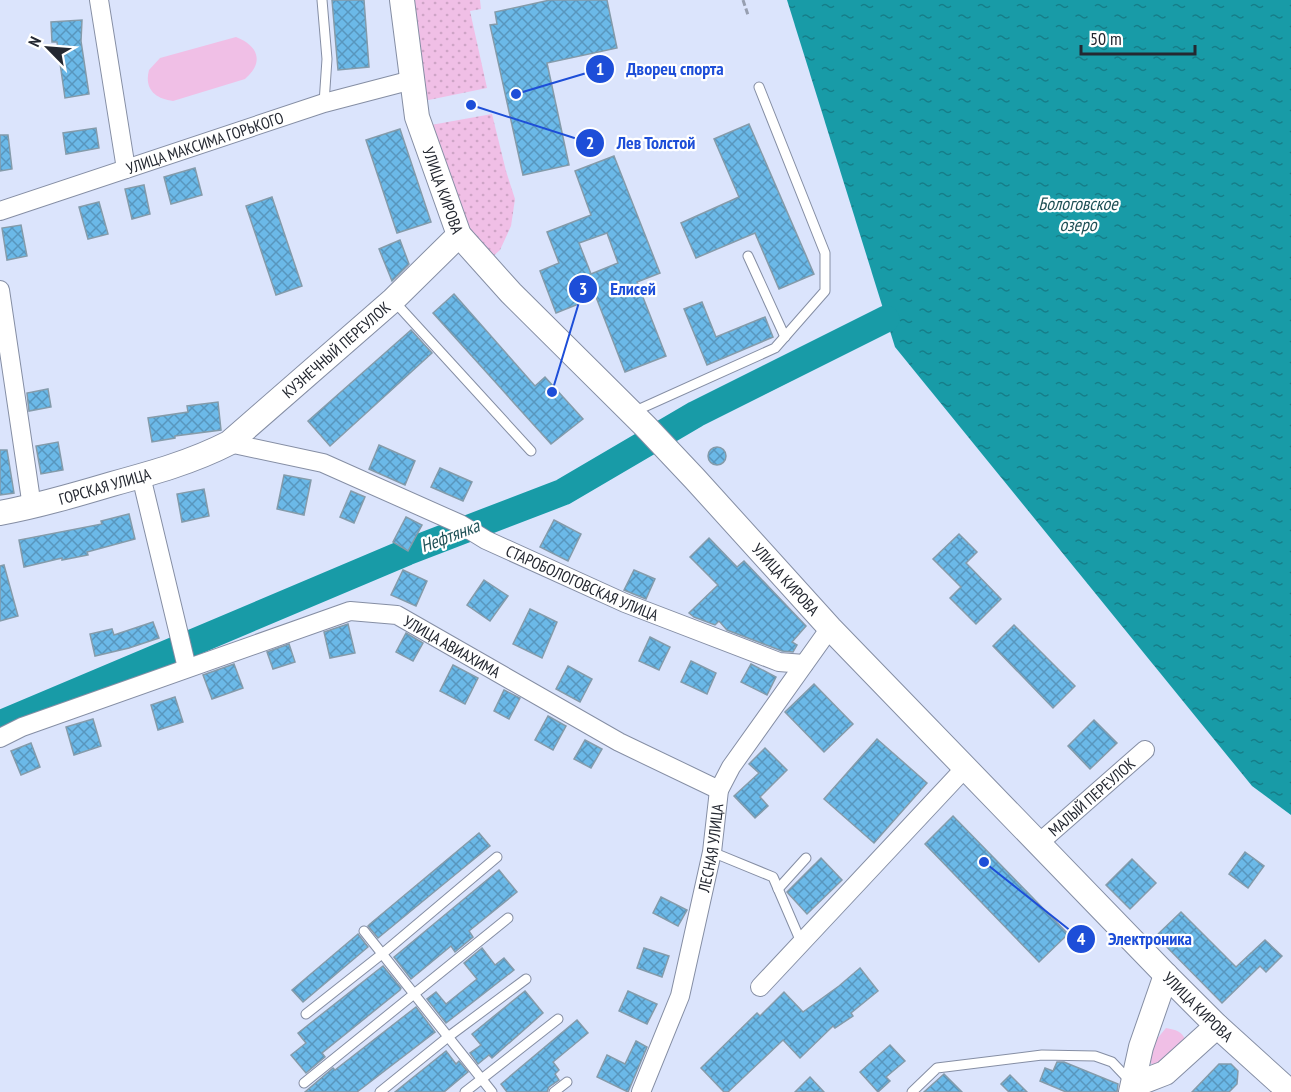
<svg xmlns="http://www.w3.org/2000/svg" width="1291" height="1092" font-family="'PT Sans Narrow',sans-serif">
<defs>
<pattern id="park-dots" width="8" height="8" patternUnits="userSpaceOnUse" patternTransform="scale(1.5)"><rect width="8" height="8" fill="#f0bfe6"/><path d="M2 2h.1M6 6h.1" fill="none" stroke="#cea4c6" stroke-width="1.8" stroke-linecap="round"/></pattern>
<pattern id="water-ripples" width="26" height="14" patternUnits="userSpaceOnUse" patternTransform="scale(1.5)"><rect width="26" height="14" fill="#189ba7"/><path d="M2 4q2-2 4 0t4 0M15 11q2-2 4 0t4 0" fill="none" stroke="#157e89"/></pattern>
<pattern id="building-cross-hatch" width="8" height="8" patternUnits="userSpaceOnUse" patternTransform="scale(1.5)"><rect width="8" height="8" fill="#6bb9e8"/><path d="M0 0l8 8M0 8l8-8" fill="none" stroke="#5896bd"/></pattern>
</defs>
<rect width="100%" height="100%" fill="#dbe4fc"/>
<g fill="#f0bfe6">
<path d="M236,37C259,46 264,63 245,79L173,101C155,99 144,89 149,70L160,58Z"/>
<path d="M1166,1028C1176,1030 1182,1031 1186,1041L1182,1052L1153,1066L1147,1057L1156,1040Z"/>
</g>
<g fill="url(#park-dots)">
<polygon points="401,0 480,0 481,9 470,11 487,88 414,103"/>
<polygon points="492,114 506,171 515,199 511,226 500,250 490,259 472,237 420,127"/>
</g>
<polygon fill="url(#water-ripples)" points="787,0 1291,0 1291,815 1252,786 895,347"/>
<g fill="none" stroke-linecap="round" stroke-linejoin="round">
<polyline stroke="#189ba7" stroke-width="27" points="0,724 407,552 563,492 696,414 886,319"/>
</g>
<g fill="url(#building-cross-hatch)" stroke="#849baa" stroke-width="1.5" fill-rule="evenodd">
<polygon points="332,0 364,0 369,67 338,70"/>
<polygon points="550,0 607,0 617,48 547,63 569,165 523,175 490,25 497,24 495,12"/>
<polygon points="82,20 81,41 89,94 65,98 57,42 52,42 51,22"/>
<polygon points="749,124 814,274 779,289 755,233 696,258 681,223 739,197 714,139"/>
<polygon points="96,128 99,148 66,154 63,133"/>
<polygon points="400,129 431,222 397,233 366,140"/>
<polygon points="0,135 8,135 12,169 0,171"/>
<path d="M614,156L660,273L637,282L666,356L625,372L596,297L556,313L540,271L559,263L547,232L591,215L575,171ZM607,233L618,263L591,274L579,243Z"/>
<polygon points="195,168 202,195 171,204 164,177"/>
<polygon points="144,185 150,214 132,219 125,189"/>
<polygon points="272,197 302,286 276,295 246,206"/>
<polygon points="99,202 108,234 88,239 79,207"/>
<polygon points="21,225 27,256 7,260 2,228"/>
<polygon points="400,240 409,264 392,281 379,249"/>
<polygon points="454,294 535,386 545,377 583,419 551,444 433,313"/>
<polygon points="702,302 716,337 765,317 773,337 707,365 684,309"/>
<polygon points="411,330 432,353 330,446 308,421"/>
<polygon points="48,389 51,407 29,411 27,393"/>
<polygon points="218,402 221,430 175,436 175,438 152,442 148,418 188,412 187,406"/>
<polygon points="58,442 63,470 41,474 36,446"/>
<polygon points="379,445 415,461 405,485 369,469"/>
<circle cx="717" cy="456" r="9"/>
<polygon points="0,450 7,450 14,493 0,495"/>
<polygon points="440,468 472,482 463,501 431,487"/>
<polygon points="284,475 311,480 304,515 277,509"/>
<polygon points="204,489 209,516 182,522 177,494"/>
<polygon points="351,491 365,497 354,523 340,517"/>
<polygon points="129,514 135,539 87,552 88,555 62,560 62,558 24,567 19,540 102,524 101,521"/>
<polygon points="406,517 422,525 408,551 393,542"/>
<polygon points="554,520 581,534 568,561 540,547"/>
<polygon points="959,534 977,552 966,563 1001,599 976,624 950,598 961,587 933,559"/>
<polygon points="709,538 737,567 744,561 806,626 792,642 797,645 793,652 782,651 727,630 719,621 715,625 694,617 689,613 718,585 690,557"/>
<polygon points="4,565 18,616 0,621 0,566"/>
<polygon points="403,570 427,581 416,606 391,595"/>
<polygon points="634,570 655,579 646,599 624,590"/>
<polygon points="484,580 508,596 490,621 467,605"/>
<polygon points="530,609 557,622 542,658 513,644"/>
<polygon points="153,622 159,638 129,648 95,656 90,634 112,629 114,635"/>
<polygon points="348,624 355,653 330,658 324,632"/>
<polygon points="1014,625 1075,686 1053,708 993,646"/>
<polygon points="406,633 423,643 413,661 396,652"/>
<polygon points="650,637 670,647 659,670 639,661"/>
<polygon points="289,644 295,662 273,669 267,652"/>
<polygon points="691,661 716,673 707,694 681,682"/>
<polygon points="234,664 243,688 212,699 203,675"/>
<polygon points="751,664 776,677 767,695 741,682"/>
<polygon points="453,665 478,678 465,704 440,691"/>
<polygon points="568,666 592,679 580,702 556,689"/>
<polygon points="814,684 853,724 824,752 785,712"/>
<polygon points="504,690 520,698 509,719 494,711"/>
<polygon points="175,697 183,722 158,730 151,705"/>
<polygon points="548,716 566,726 553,750 535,740"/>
<polygon points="93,719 101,746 74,755 66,727"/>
<polygon points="1094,720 1117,743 1090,769 1068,746"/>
<polygon points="877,739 927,783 874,843 824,799"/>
<polygon points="585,740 602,749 591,768 574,759"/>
<polygon points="31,743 40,767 21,775 11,751"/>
<polygon points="765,748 787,770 760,797 768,806 755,818 734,796 759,773 749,764"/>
<polygon points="953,816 1068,934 1039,962 925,844"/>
<polygon points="479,833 490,846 378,938 368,926 370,924"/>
<polygon points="1245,852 1264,866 1248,888 1229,874"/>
<polygon points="821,858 842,880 807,914 787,892"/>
<polygon points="1132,859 1156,883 1130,909 1106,885"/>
<polygon points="499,870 517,892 469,931 473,937 455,952 451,946 411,979 394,957"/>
<polygon points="661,897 687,910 678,926 653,913"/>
<polygon points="1181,912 1236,967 1265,940 1282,956 1266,972 1260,966 1222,1003 1156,936"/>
<polygon points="358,934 368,947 303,1002 292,990"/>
<polygon points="482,948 495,965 504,958 514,970 446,1023 427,999 436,992 446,1004 477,979 464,963"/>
<polygon points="644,948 669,956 662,977 637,968"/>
<polygon points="383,966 401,988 400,990 322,1053 325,1057 306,1073 291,1055 306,1043 298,1033"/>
<polygon points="860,968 878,991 851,1013 853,1016 835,1028 833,1026 800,1058 783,1040 728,1092 724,1092 701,1068 757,1013 760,1016 784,992 803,1012 839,986"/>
<polygon points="525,991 543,1013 492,1058 489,1055 478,1064 470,1053 481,1045 472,1034"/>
<polygon points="628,991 657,1004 647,1024 619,1011"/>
<polygon points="416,1007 435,1032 357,1092 305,1092 333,1068 335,1070"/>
<polygon points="577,1020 588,1033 553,1062 559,1070 555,1074 559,1080 549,1087 547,1092 507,1092 501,1084"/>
<polygon points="636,1041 647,1047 628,1092 597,1077 607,1055 625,1064"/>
<polygon points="890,1045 905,1061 886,1077 890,1081 878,1092 860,1072"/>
<polygon points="446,1051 456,1064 459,1061 468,1072 444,1092 395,1092"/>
<polygon points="1057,1062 1064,1062 1118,1084 1117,1092 1066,1092 1040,1081 1045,1068 1053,1071"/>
<polygon points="1219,1064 1231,1064 1238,1071 1237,1084 1229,1092 1192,1092"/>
<polygon points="944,1074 962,1092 924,1092"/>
<polygon points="1010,1075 1027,1092 1009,1092 1001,1084"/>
<polygon points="810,1077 824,1092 795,1092"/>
</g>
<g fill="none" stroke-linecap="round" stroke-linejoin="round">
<g stroke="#858ea4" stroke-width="11">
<g id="lane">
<polyline points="322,0 327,59 324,103"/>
<polyline points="748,256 785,337"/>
<polyline points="393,300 531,451"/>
<polyline points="633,412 775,348 825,291 825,253 759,87"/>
<polyline points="712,852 773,877 801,942"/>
<polyline points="778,889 806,858"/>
<polyline points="364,931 492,1092"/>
<polyline points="306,1014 382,954 497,857"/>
<polyline points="304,1083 508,918"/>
<polyline points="380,1092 448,1037 526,979"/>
<polyline points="465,1092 558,1019"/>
<polyline points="554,1092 567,1082"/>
<polyline points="912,1092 937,1068 1042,1055 1095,1056 1112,1062 1130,1081"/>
</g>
</g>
<g stroke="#858ea4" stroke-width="20">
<g id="street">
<polyline points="99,0 126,169"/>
<path id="s1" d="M0,211L324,103L412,80"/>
<polyline points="0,290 32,507"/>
<path id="s2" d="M229,443L323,463L460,524L486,540L625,603L779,662L804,664"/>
<polyline points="141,476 187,668"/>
<path id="s3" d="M0,738L22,727L350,611L397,615L619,742L719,790"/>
<path id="s4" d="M1039,843L1145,750"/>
<polyline points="760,987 965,768"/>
<path id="s5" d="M641,1092L680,996L712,852L719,790L731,767L830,628"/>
</g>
</g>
<g stroke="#858ea4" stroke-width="26">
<g id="secondary">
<path id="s6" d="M402,0L417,117L459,235L511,293L645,426L695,479L830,628L1166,975L1217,1026L1290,1092"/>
<path id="s7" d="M0,513C38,506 75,495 112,484C152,473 192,462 229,443L393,300L459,235"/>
<polyline points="1134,1085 1165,1073 1217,1026"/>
<polyline points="1131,1092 1141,1047 1166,975"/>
</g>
</g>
<polyline stroke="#979fb1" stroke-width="3" stroke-dasharray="6 3" stroke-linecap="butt" points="743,0 748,15"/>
<use href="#lane" stroke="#fff" stroke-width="9"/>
<use href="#street" stroke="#fff" stroke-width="18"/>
<use href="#secondary" stroke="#fff" stroke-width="24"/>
</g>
<g text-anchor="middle" stroke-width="4.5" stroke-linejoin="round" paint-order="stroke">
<g font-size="16" fill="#242831" stroke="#fff">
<text dy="6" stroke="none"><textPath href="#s1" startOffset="216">УЛИЦА МАКСИМА ГОРЬКОГО</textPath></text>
<text dy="6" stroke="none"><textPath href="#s6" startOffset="196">УЛИЦА КИРОВА</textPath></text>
<text dy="6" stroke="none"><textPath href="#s7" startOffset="382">КУЗНЕЧНЫЙ ПЕРЕУЛОК</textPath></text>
<text dy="6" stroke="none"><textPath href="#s7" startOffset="108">ГОРСКАЯ УЛИЦА</textPath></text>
<text dy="6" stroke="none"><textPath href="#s6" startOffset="718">УЛИЦА КИРОВА</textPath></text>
<text dy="6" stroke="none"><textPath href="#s2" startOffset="382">СТАРОБОЛОГОВСКАЯ УЛИЦА</textPath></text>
<text dy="6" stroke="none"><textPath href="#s3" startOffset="483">УЛИЦА АВИАХИМА</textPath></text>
<text dy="6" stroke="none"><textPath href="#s4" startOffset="70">МАЛЫЙ ПЕРЕУЛОК</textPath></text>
<text dy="6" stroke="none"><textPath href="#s5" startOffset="255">ЛЕСНАЯ УЛИЦА</textPath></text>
<text dy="6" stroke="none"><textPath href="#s6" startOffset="1312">УЛИЦА КИРОВА</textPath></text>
</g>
<g font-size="18" font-style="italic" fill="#1f5056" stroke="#fff">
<text x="1078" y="210">Бологовское<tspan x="1078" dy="21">озеро</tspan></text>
<text transform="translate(450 536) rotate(-21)" y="6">Нефтянка</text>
</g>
</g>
<path fill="none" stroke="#1d4ed8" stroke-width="2" d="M516 94L600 69M471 105L590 143M552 392L583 289M984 862L1081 939"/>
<g fill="#1d4ed8" stroke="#fff" stroke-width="2">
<circle cx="516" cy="94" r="6"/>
<circle cx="471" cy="105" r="6"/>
<circle cx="552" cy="392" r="6"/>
<circle cx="984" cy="862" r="6"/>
<circle cx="600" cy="69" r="15"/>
<circle cx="590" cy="143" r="15"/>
<circle cx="583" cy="289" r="15"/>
<circle cx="1081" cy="939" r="15"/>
</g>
<g font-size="18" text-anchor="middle" font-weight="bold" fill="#fff">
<text x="600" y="75">1</text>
<text x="590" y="149">2</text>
<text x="583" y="295">3</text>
<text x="1081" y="945">4</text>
</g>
<g font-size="18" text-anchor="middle" font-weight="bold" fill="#1d4ed8" stroke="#fff" stroke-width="4.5" stroke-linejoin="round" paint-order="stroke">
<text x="675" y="75">Дворец спорта</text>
<text x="656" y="149">Лев Толстой</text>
<text x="633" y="295">Елисей</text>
<text x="1150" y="945">Электроника</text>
</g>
<g transform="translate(48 48) rotate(295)" stroke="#ffffff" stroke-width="4.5" paint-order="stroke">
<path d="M0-4.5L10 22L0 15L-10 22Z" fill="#242831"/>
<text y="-9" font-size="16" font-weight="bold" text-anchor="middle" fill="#242831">N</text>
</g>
<path d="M1081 45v9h114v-9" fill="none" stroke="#242831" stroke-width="3"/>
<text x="1090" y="45" font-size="18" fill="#242831" stroke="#ffffff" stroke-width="4.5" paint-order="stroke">50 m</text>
</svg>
